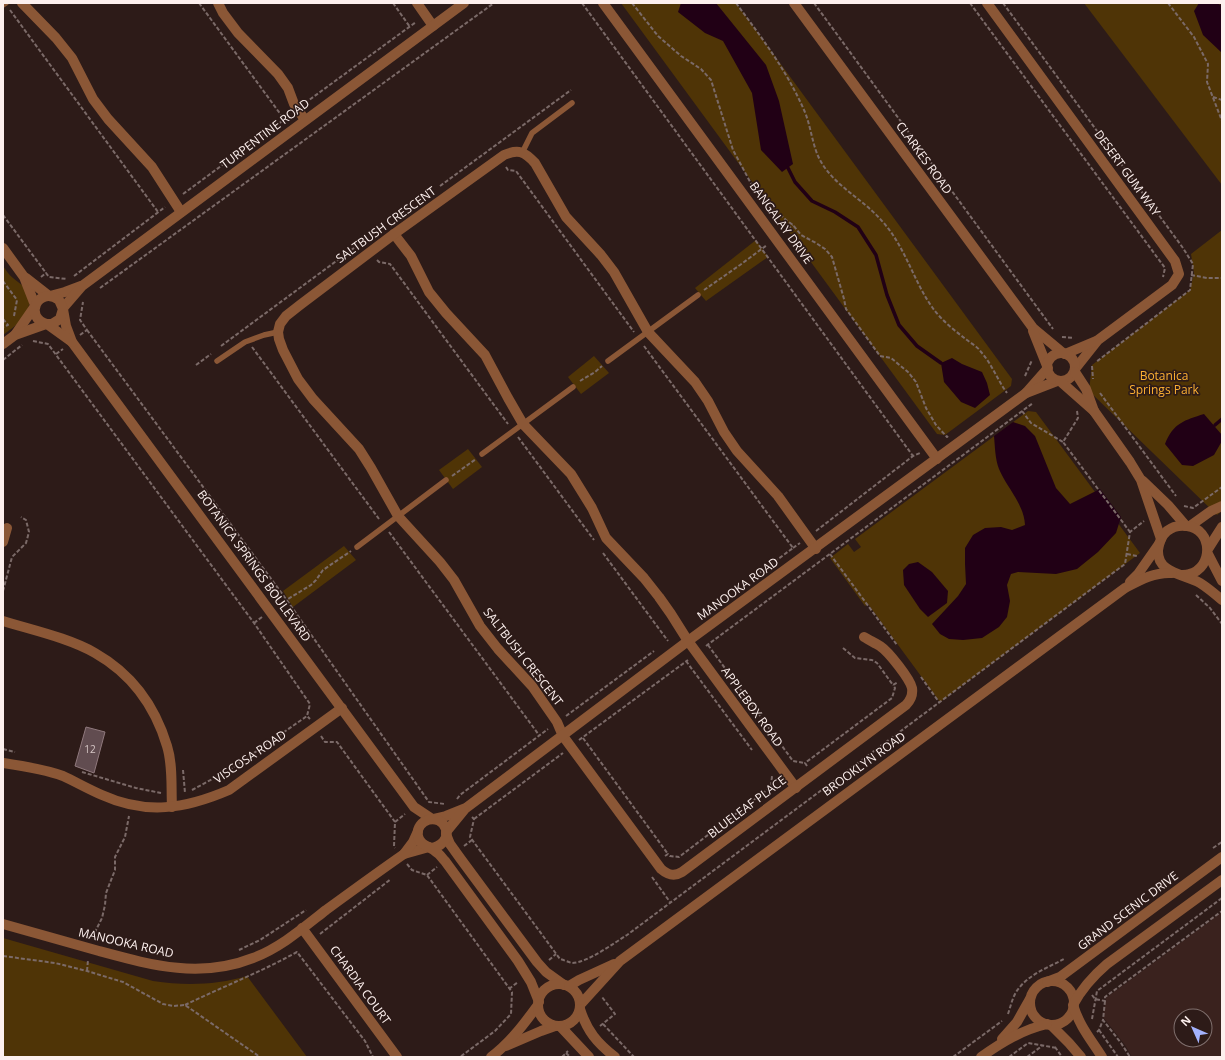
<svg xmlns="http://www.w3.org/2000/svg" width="1225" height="1060" font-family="'Open Sans',sans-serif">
<rect width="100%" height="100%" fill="#2d1b18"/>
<path fill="#3a221e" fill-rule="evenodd" d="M1222,912V1057H1132L1125,1045L1103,1017L1106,998ZM1181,1016H1205V1040H1181Z"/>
<g fill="#4f3406">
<polygon points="621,3 736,3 1012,379 1011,386 945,435 937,434"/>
<polygon points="1084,3 1222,3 1222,185"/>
<polygon points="1222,230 1222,511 1217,515 1089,391 1092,365 1190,290 1194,273 1191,254"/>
<polygon points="756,240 768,257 706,301 695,288"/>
<path d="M3,266C6,270 9,275 13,278C16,281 20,283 23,286C40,307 19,324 3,335Z"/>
<polygon points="594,356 609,373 581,394 568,377"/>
<polygon points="1028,411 1036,412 1140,553 940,702 868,604 865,606 830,558 848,544 854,552 861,547 855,539"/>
<polygon points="468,449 482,467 453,489 439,470"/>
<polygon points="344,546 356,560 293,607 283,591"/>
<path d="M3,938L153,981C186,986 216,985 247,976L307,1057H3Z"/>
</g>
<g fill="#210015">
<polygon points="681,3 716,3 766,65 779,101 793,164 782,172 761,150 752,93 723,41 705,33 678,12"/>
<polygon points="1199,3 1217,3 1222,6 1222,53 1203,35 1194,11"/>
<polygon points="952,358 962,364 982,372 987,383 990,395 975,408 961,402 944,382 941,363"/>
<path d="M1204,414L1222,435V441L1214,455L1193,466L1182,465L1165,444C1173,423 1185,420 1204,414Z"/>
<path d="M1013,422L1025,426L1035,436L1056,488L1070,504L1100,489L1121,517L1116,533L1098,552L1077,569L1056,574L1018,572L1011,574L1007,585L1010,601L1007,617L999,627L982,638L963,640L949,639L940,634L932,624L958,596L966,584L965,564V548L973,535L985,528L1001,527L1012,530L1025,525C1024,504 1007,488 999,469C995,459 995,446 994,436Z"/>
<polygon points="918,562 932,572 948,591 947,603 928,617 920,609 904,585 903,570 909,564"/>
</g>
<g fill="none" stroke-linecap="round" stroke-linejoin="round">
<g stroke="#210015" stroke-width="3.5">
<polyline points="1222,3 1222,4"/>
<polyline points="788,168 795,182 812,201 835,212 858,227 876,255 887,295 899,325 917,346 941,363"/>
<polyline points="1215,425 1222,419"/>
</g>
</g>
<polygon fill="#614c50" stroke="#90797d" points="86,727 105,732 94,773 75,766"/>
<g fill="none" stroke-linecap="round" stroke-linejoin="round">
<g stroke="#7b6a68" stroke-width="2" stroke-dasharray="4 2" stroke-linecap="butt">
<polyline points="199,3 284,119"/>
<polyline points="393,3 410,27"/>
<polyline points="582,3 913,456"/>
<polyline points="632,3 658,36 681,56 701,69 711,80 733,150 754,189"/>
<path d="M736,3C762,38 787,71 804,110C812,128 812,149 823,165C838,188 864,200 882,221C905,246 913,280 932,307C941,320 955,331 967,340C972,344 978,347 981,352C992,364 998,381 1007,393"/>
<polyline points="814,3 1053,329"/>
<polyline points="970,3 1165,268 1163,277"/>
<polyline points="1003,3 1183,248 1193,264 1190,290 1096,362"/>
<polyline points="1168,3 1194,37 1208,64 1207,82 1222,121"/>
<polyline points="10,10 158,212"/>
<polyline points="1213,97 1222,100"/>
<polyline points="305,103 416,22"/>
<polyline points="506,167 508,170 516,171 634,332"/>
<polyline points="440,186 571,90"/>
<polyline points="183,194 289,116"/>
<polyline points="758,194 786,220 793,225 801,235 816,243 825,249 832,257 844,299 846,309 880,356 891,358 908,372 916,382 926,408 936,425 947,437 948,436"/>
<polyline points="3,215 46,273"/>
<polyline points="783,233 793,225"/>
<polyline points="377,260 379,262 390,264 508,424"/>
<polyline points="1191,275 1207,278 1222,278"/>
<polyline points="74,276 165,207"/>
<polyline points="41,277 46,273 49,277 67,279"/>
<polyline points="3,281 17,300 14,316"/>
<polyline points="100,288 494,3"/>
<polyline points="704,290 740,265 767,245"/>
<polyline points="3,319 8,325 3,327"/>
<polyline points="87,330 286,599 429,802 445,804"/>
<polyline points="80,335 87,330 80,320 83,302"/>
<polyline points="1062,337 1074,338"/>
<polyline points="33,341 48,344 254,623 310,704 307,716 310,719"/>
<polyline points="221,346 354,248"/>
<polyline points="644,346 793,548 758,574"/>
<polyline points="252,347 379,519"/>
<polyline points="56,354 63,349"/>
<polyline points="3,360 22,345"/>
<polyline points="196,365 211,354"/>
<polyline points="1092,366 1093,379"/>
<polyline points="1025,376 1032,360"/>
<polyline points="580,381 595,372 602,366"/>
<polyline points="1100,393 1176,496"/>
<polyline points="1022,411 1031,423 1063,442"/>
<polyline points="1077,411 1078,418 1063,442 1130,532"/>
<polyline points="518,437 594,540"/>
<polyline points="452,476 476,459"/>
<polyline points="1184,506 1193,508 1222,487"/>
<polyline points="816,531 913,456 920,453"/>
<polyline points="389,532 539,735"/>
<polyline points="793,548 800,543"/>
<polyline points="603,553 668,641"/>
<polyline points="830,554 897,645"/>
<polyline points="1127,554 1137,556"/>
<polyline points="3,591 12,557 26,543 29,532 26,520 21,517"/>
<polyline points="1196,595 1210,608 1222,624"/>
<polyline points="278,605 311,585 316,580 323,570 351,551"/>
<polyline points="254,623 262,617"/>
<polyline points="708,645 793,761 805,763"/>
<polyline points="706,646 1033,403"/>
<polyline points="843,648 855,658 872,660 877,663 893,685 898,682"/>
<polyline points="686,661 752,750"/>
<polyline points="921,677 939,702"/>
<polyline points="566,716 654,651"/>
<polyline points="321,736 325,742 337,742 395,822 394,846 395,848"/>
<polyline points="583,738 668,854"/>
<polyline points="579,740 688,660"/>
<polyline points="3,749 15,752"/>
<polyline points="807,766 805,763 892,698 895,688 893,685"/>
<polyline points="183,770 185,793"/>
<polyline points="82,772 136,788 161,793"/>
<polyline points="192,790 231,769 307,716"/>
<polyline points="457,799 460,795 548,729"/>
<path d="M472,817L474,819L470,837L560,959C564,960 568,962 572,963C587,963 614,943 627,935L1125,564L1130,532L1144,521"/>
<polyline points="474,819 563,753"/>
<polyline points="395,822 405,814"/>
<polyline points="464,846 472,840"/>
<polyline points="1213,848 1222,842"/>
<polyline points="665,856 668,854 670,856 679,857 771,787 772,776"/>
<polyline points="407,864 412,870 427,875 512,992 511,1014 495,1031 460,1057"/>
<polyline points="427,875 437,867"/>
<polyline points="652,877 670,902"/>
<polyline points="320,934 391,879"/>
<polyline points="92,938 102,918 105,905 106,893 115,870 115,857 125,837 129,816"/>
<polyline points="239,950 260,940 306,910"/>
<polyline points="3,956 55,963 87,971 123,982 163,1004 173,1006 185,1005 260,1057"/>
<polyline points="549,960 556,954"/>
<polyline points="87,971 88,960"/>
<polyline points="509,989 518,982"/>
<polyline points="1092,995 1095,999 1105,1001 1105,997 1222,911"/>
<polyline points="1105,1001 1103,1020 1121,1043 1130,1057"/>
<path d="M185,1005C222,987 261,972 297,952L365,1041L373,1057"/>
<path d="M1008,1014C1011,1005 1013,995 1019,988C1030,974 1049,967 1064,959"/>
<polyline points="1092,1019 1097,991 1222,898"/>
<polyline points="603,1024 634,1057"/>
<polyline points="600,1026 615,1014 602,997"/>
<polyline points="1099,1030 1118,1057"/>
<polyline points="1097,1032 1099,1030 1103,1020"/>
<polyline points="1055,1047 1062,1057"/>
<polyline points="566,1053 570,1057"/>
<polyline points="562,1057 568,1051"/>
<polyline points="953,1057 1002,1021"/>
<polyline points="1009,1057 1028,1043 1057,1048"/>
<polyline points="1027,1057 1042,1046"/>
</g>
<g stroke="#8b5736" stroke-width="5.5">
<polyline points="3,5 6,3"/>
<polyline points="522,153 532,133 572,103"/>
<polyline points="217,361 245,342 264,335 278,332"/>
<polyline points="608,361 698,295"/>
<polyline points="482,454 573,387"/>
<polyline points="357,547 446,480"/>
</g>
<g stroke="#8b5736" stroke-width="10">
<polyline points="22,3 56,38 72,58 93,99 108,119 152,167 181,212"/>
<polyline points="218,3 223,13 238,33 278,74 288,88 294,104 305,120"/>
<polyline points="417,3 433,26"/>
<polyline points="603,3 937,459"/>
<polyline points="987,3 1175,261 1179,274 1172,285 1098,340 1075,369"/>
<polyline points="394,234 411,256 429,292 446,313 485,355 508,398 523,424 571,474 592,508 606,538 644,578 659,597 671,614 688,641 796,788"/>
<polyline points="50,296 65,292 81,286"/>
<polyline points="63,308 82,286 464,3"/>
<polyline points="15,335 35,306"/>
<polyline points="3,344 15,335 46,324"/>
<polyline points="1065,354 1096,341"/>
<polyline points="1026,393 1048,368"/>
<polyline points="3,542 7,528"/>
<path d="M816,549L778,496L737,451L724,432L708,401L695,382L648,332L614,272L601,255L566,217L535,163C524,151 518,149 504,155L394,234L300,305L286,316L280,324L278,332L279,339L283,350L298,379L313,399L359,449L371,468L398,516L440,562L454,580L480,626L498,649L532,686L557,722L563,736L661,869C668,875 674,877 682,872L906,705C910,701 913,695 912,688C910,679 889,652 880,646C875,643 869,640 864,637"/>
<path d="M3,621C32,630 69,638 95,653C132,674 155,706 167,746C173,765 171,787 172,807"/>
<path d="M3,763C23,766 44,769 63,776C76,782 88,789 102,795C146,815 185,809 229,790L342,708"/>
<polyline points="433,819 446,816 466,808 688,641 1026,393 1057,381"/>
<polyline points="446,832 464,810"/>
<polyline points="404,854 429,847"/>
<path d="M3,924C35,933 67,942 99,951C151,965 200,979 253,958C280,948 303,928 326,910C352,891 378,872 404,854L413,842L418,831"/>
<polyline points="302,928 397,1057"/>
<polyline points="506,1046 541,1031 555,1026"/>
<path d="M491,1057C510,1043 524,1024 538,1005"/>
</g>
<g stroke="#8b5736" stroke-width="10">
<polyline points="794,3 1033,328 1063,353"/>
<polyline points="3,248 24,277 35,305"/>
<polyline points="26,278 49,296"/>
<polyline points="63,309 66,326 72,342 414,807 432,819"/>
<path d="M47,324H52L60,319L63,309L59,300C38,285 23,318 47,324L72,342"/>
<polyline points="1033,331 1047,366"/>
<circle cx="1061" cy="367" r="14"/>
<polyline points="1075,372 1086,389 1094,411"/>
<polyline points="1060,381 1094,411 1130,462 1141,480 1161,539"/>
<polyline points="1143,481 1168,505 1186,526"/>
<polyline points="1190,526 1211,511 1222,506"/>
<polyline points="1208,549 1222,527"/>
<polyline points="1208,554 1222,581"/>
<path d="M1180,575C1183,575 1187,575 1189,574C1214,568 1213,529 1187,526C1180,525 1172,527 1167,531C1161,536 1159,543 1158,550C1157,574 1185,574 1200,583C1208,588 1215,594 1222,600"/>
<polyline points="1130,582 1138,574 1159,544"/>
<polyline points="446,834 450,844 460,858 537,962 546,972 564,985"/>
<path d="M431,848C440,847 449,840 446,829C440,812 415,819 418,836C420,846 430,846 436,852C440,854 442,858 445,861L518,961L531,982L539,1002"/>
<circle cx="1052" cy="1003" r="22"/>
<polyline points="1047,982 1060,977 1222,857"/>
<circle cx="559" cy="1005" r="21"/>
<polyline points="569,986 579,980 614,964"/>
<path d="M580,1005L620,961L1125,588C1140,580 1154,572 1172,573"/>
<path d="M580,1009C587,1031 597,1043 615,1057"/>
<polyline points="1051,1025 1069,1043 1081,1057"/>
<polyline points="560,1026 589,1057"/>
<polyline points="1002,1039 1017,1022 1030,999"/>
<path d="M981,1057C1002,1042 1022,1030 1047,1024"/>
<path d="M1102,1057C1090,1038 1080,1027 1073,1005C1082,988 1093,976 1107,964L1222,880"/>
</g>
</g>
<g text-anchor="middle" stroke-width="3.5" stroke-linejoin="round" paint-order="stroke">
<g font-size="10" fill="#d6c7c6">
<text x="90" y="753">12</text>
</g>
<g font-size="12" fill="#fdf0ee" stroke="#2d1b18">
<text transform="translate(265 134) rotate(-37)" y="4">TURPENTINE ROAD</text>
<text transform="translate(924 158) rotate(54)" y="4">CLARKES ROAD</text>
<text transform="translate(1127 173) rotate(54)" y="4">DESERT GUM WAY</text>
<text transform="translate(781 223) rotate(54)" y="4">BANGALAY DRIVE</text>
<text transform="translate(386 225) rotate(-36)" y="4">SALTBUSH CRESCENT</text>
<text transform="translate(254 566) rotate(54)" y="4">BOTANICA SPRINGS BOULEVARD</text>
<text transform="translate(738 589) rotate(-36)" y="4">MANOOKA ROAD</text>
<text transform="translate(523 657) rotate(52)" y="4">SALTBUSH CRESCENT</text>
<text transform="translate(752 707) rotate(54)" y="4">APPLEBOX ROAD</text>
<text transform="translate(250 757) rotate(-34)" y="4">VISCOSA ROAD</text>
<text transform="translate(864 764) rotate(-36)" y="4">BROOKLYN ROAD</text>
<text transform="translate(747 807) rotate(-37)" y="4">BLUELEAF PLACE</text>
<text transform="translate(1128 911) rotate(-37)" y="4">GRAND SCENIC DRIVE</text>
<text transform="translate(126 943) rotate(13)" y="4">MANOOKA ROAD</text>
<text transform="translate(360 985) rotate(54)" y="4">CHARDIA COURT</text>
</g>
<g font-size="12" fill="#fdb032" stroke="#2d1b18">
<text x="1164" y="380">Botanica<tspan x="1164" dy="14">Springs Park</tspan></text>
</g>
</g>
<rect width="1225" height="1060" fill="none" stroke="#fdf0ee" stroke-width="8"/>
<g transform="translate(1193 1028) rotate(315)"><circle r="19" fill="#2d1b18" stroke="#80706e"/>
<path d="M0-3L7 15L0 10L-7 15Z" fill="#a3b2fd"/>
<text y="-6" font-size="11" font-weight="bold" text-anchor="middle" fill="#fdf0ee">N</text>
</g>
</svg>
